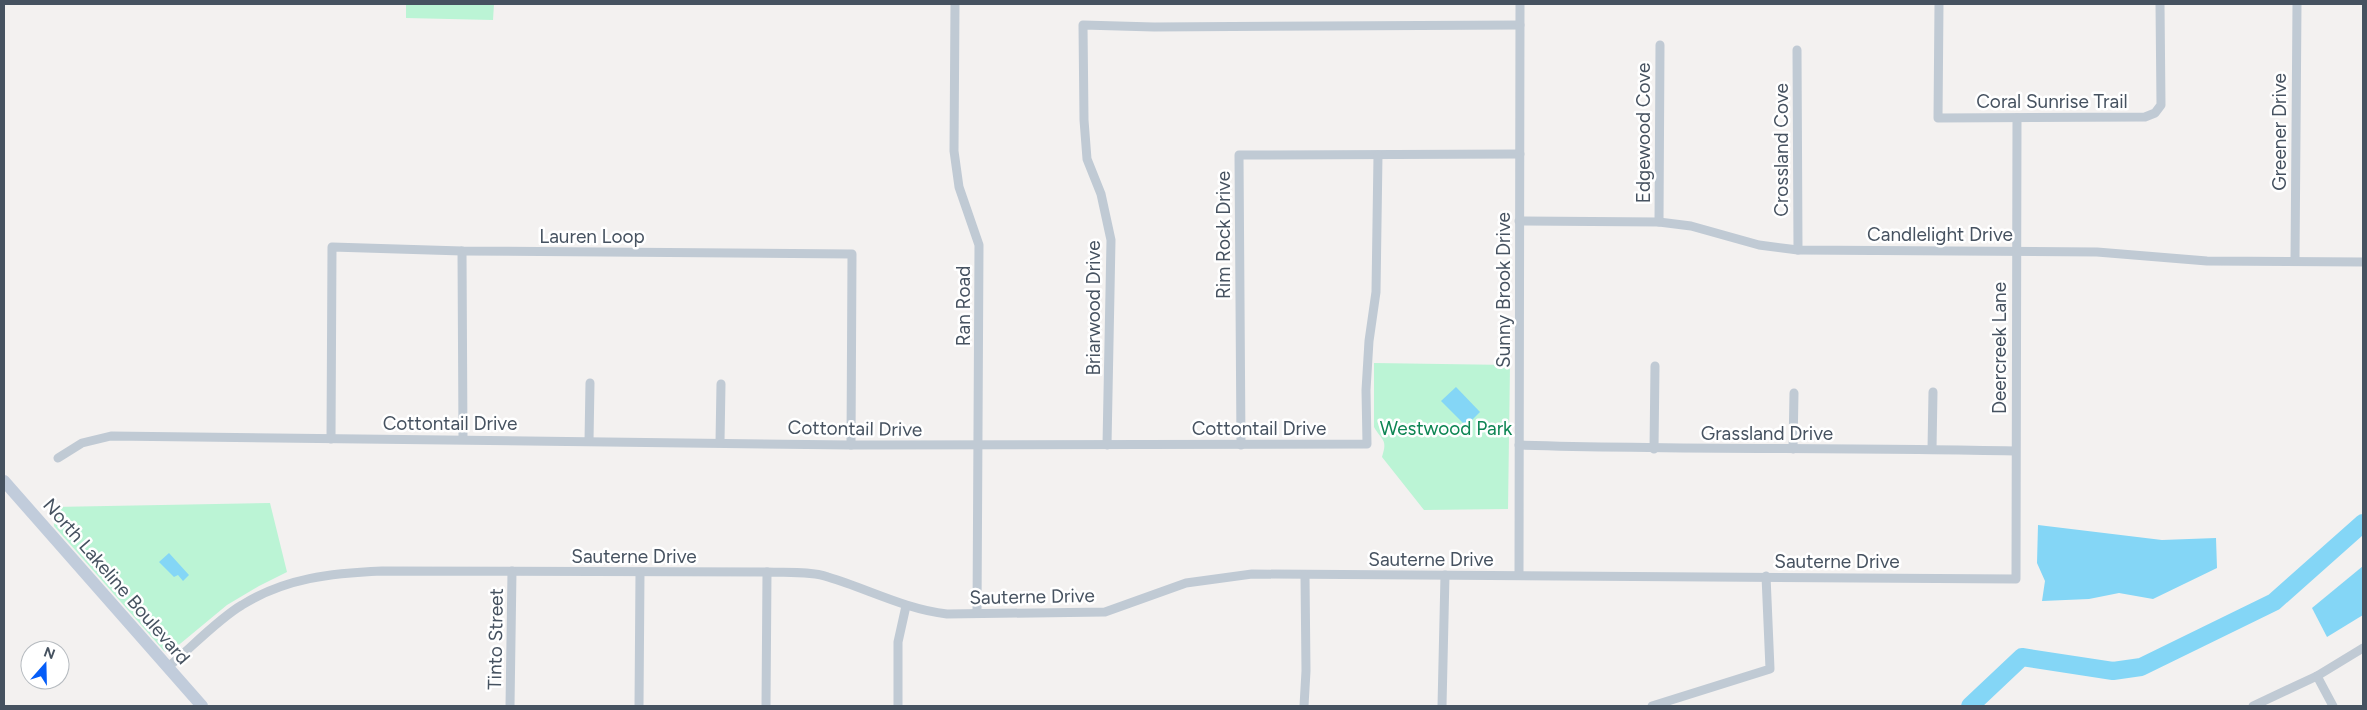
<svg xmlns="http://www.w3.org/2000/svg" width="2367" height="710" font-family="Figtree,sans-serif">
<rect width="100%" height="100%" fill="#f3f1f0"/>
<g fill="#bbf4d5">
<polygon points="406,4 494,4 493,20 406,18"/>
<path d="M1374,363L1510,365L1508,509L1424,510L1382,457C1388,439 1382,441 1374,427Z"/>
<polygon points="270,503 287,572 259,586 227,605 169,653 164,651 54,526 53,507"/>
</g>
<g fill="#84d6f6">
<polygon points="1456,387 1480,412 1466,426 1441,401"/>
<polygon points="2038,525 2162,540 2216,538 2217,568 2153,599 2119,593 2089,599 2042,601 2045,581 2037,563"/>
<polygon points="169,553 189,575 183,581 178,575 174,577 159,562"/>
<polygon points="2363,566 2363,615 2327,637 2312,608"/>
</g>
<g fill="none" stroke-linecap="round" stroke-linejoin="round">
<polyline stroke="#84d6f6" stroke-width="18" points="1970,706 2022,657 2113,671 2141,667 2274,602 2363,523"/>
<g stroke="#c0cad4" stroke-width="9">
<polyline points="955,4 954,151 959,187 979,245 977,613"/>
<polyline points="1939,4 1938,118 2145,117 2155,113 2161,105 2160,4"/>
<polyline points="1797,50 1798,250"/>
<polyline points="1519,221 1659,222 1691,226 1759,245 1798,250 2097,252 2207,261 2363,262"/>
<polyline points="1659,222 1660,45"/>
<polyline points="462,251 463,439"/>
<polyline points="2295,261 2297,4"/>
<polyline points="331,439 332,247 462,251 852,254 851,445"/>
<polyline points="589,441 590,383"/>
<polyline points="720,442 721,384"/>
<polyline points="1107,445 1111,240 1101,194 1087,159 1084,120 1083,25 1154,27 1520,25"/>
<polyline points="1241,445 1239,155 1520,154"/>
<path d="M1519,445C1684,450 1849,447 2015,451"/>
<polyline points="1654,449 1655,366"/>
<polyline points="1793,449 1794,393"/>
<polyline points="1932,449 1933,392"/>
<polyline points="58,458 82,443 111,436 851,445 1367,444 1366,390 1369,341 1376,292 1378,155"/>
<polyline points="1519,575 1520,4"/>
<path d="M168,667C190,649 218,619 242,605C285,578 332,573 382,571L767,572C786,573 810,571 828,577C868,589 905,609 947,614L1105,612L1186,583L1252,574L2016,579L2017,118"/>
<polyline points="2317,676 2333,706"/>
<polyline points="510,706 512,571"/>
<polyline points="639,706 640,572"/>
<polyline points="766,706 767,572"/>
<polyline points="898,706 898,642 906,606"/>
<polyline points="1304,706 1306,671 1305,575"/>
<polyline points="1442,706 1445,575"/>
<polyline points="1652,706 1770,669 1766,576"/>
<polyline points="2253,706 2317,676 2363,648"/>
</g>
<polyline stroke="#c1ccdb" stroke-width="12" points="4,481 202,706"/>
</g>
<g text-anchor="middle" stroke-width="5" stroke-linejoin="round" paint-order="stroke">
<g font-size="19" fill="#465260" stroke="#fff">
<text x="2052" y="108">Coral Sunrise Trail</text>
<text transform="translate(2279 132) rotate(-90)" y="7">Greener Drive</text>
<text transform="translate(1643 133) rotate(-90)" y="7">Edgewood Cove</text>
<text transform="translate(1781 150) rotate(-90)" y="7">Crossland Cove</text>
<text x="1940" y="241">Candlelight Drive</text>
<text transform="translate(1223 235) rotate(-90)" y="7">Rim Rock Drive</text>
<text x="592" y="243">Lauren Loop</text>
<text transform="translate(1503 290) rotate(-90)" y="7">Sunny Brook Drive</text>
<text transform="translate(963 306) rotate(-90)" y="7">Ran Road</text>
<text transform="translate(1093 308) rotate(-90)" y="7">Briarwood Drive</text>
<text transform="translate(1999 348) rotate(-90)" y="7">Deercreek Lane</text>
<text x="450" y="430">Cottontail Drive</text>
<text transform="translate(855 428) rotate(1)" y="7">Cottontail Drive</text>
<text x="1259" y="435">Cottontail Drive</text>
<text x="1767" y="440">Grassland Drive</text>
<text x="634" y="563">Sauterne Drive</text>
<text x="1431" y="566">Sauterne Drive</text>
<text x="1837" y="568">Sauterne Drive</text>
<text transform="translate(117 581) rotate(49)" y="7">North Lakeline Boulevard</text>
<text transform="translate(1032 596) rotate(-1)" y="7">Sauterne Drive</text>
<text transform="translate(495 639) rotate(-89)" y="7">Tinto Street</text>
</g>
<g font-size="19" fill="#0d8553" stroke="#fff">
<text x="1446" y="435">Westwood Park</text>
</g>
</g>
<rect width="2367" height="710" fill="none" stroke="#465260" stroke-width="10"/>
<g transform="translate(45 665) rotate(20)"><circle r="24" fill="#ffffff" stroke="#b5babf"/>
<path d="M0-4L9 19L0 12L-9 19Z" fill="#055df8"/>
<text y="-8" font-size="14" font-weight="bold" text-anchor="middle" fill="#465260">N</text>
</g>
</svg>
